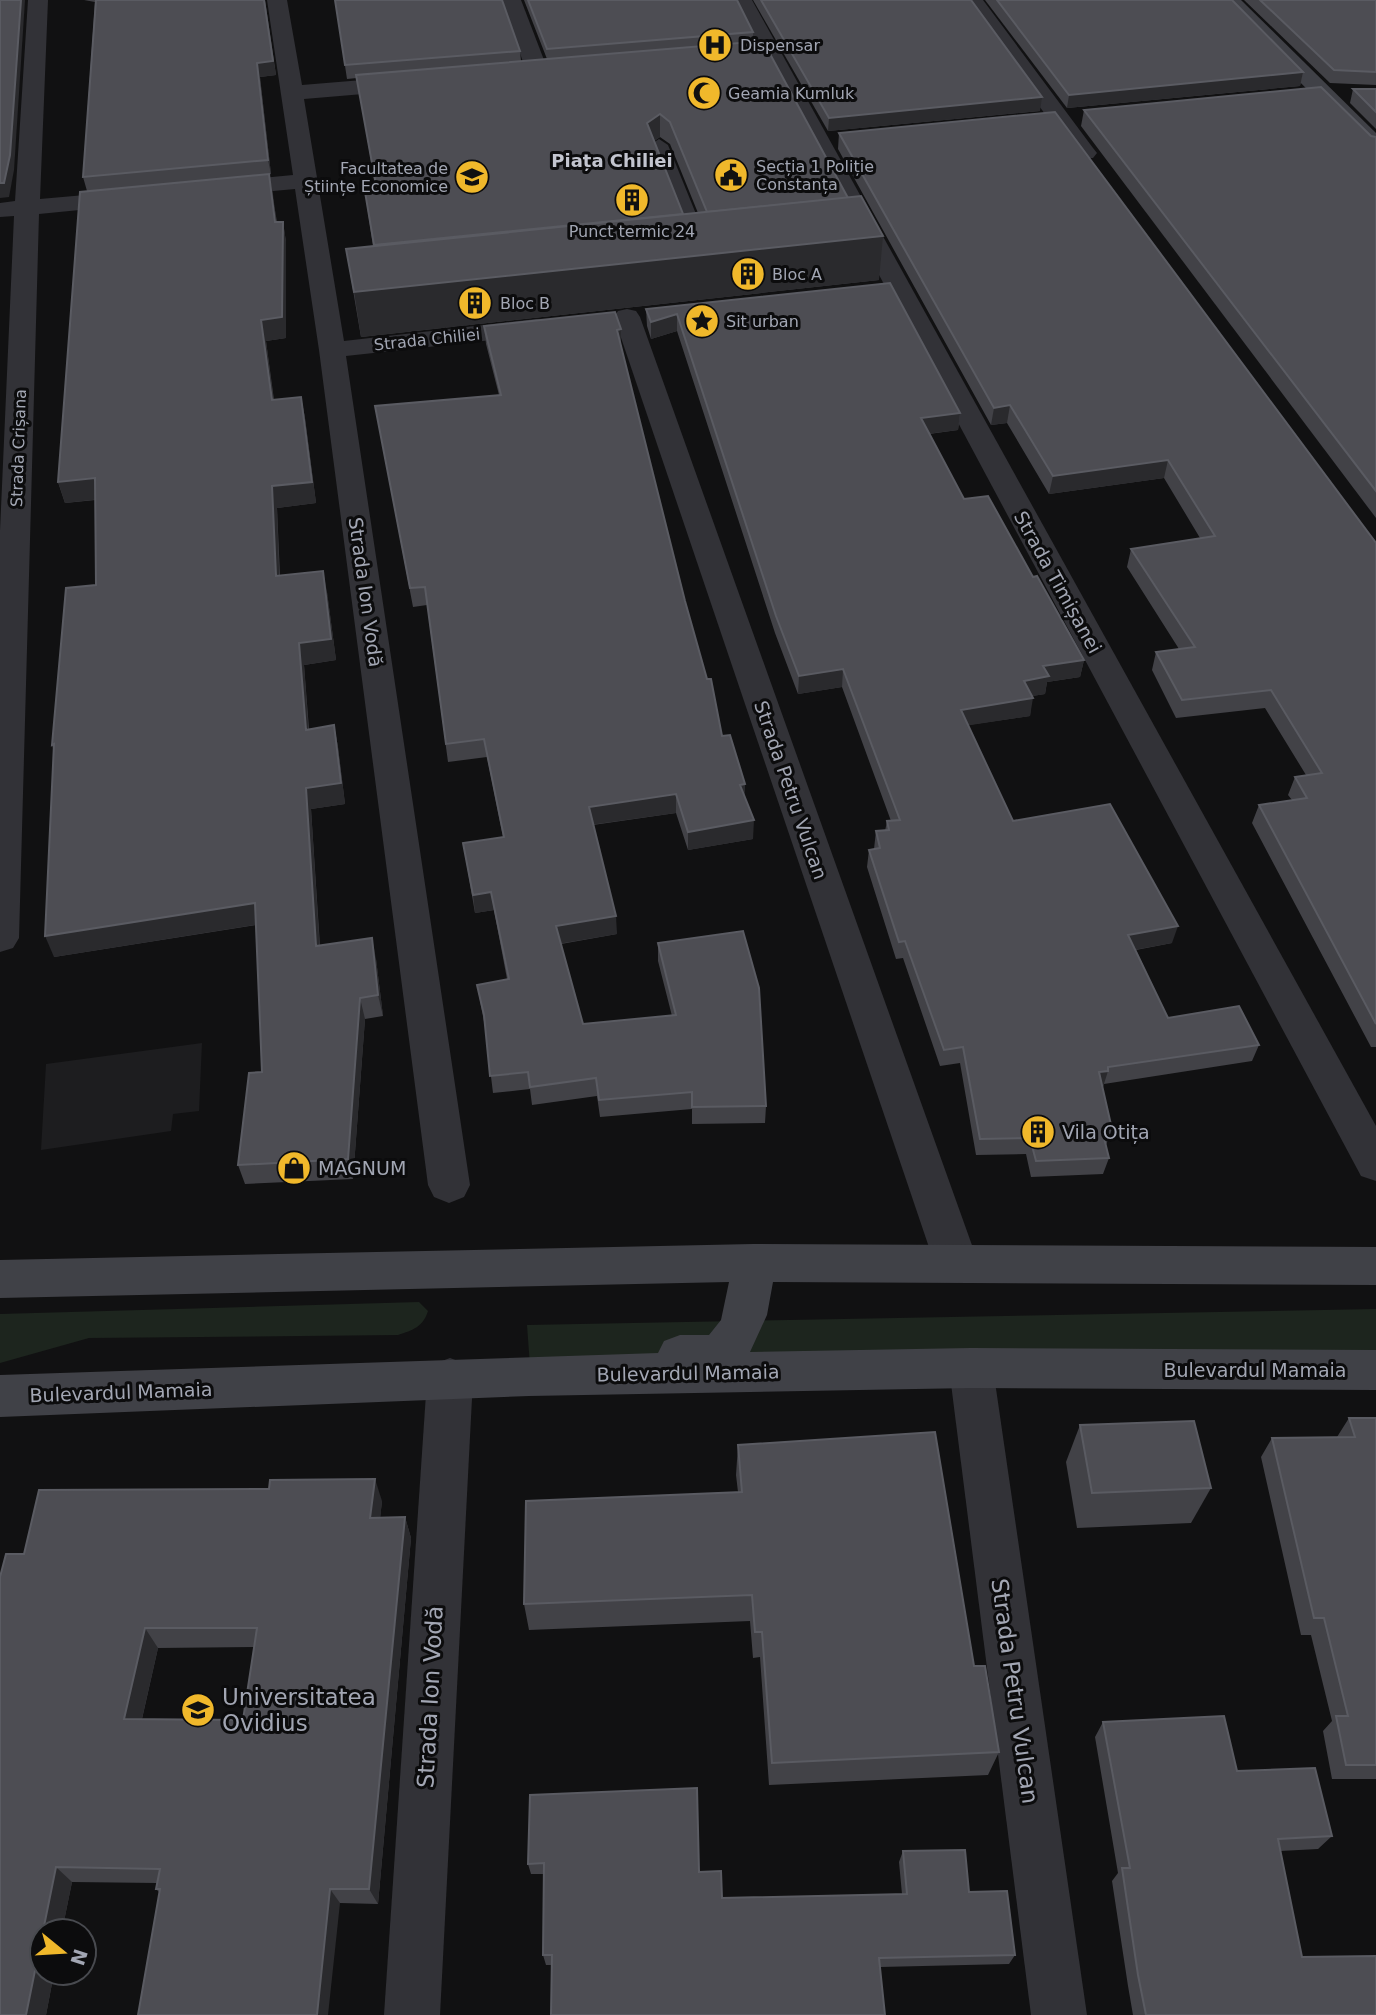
<svg xmlns="http://www.w3.org/2000/svg" width="1376" height="2015" font-family="'DejaVu Sans',sans-serif">
<rect width="100%" height="100%" fill="#111112"/>
<polygon fill="#1d1d1f" points="202,1043 199,1111 173,1114 171,1131 41,1150 46,1064"/>
<g fill="#1d251e">
<path d="M419,1302L428,1311C423,1327 413,1330 398,1335L89,1338L0,1363V1314Z"/>
<polygon points="1376,1309 1376,1355 530,1366 527,1325"/>
</g>
<g fill="none" stroke-linecap="round" stroke-linejoin="round">
<polygon fill="#323237" fill-rule="evenodd" points="659,139 668,145 709,246 706,250 692,250 689,246 650,145"/>
<g fill="#323237" fill-rule="evenodd">
<polygon points="28,0 48,0 40,199 130,191 139,193 142,198 139,203 130,205 39,214 19,938 13,948 0,952 0,531 14,216 0,217 0,203 15,201"/>
<polygon points="267,0 287,0 302,85 411,76 419,78 422,83 419,88 411,90 304,99 344,341 537,319 546,321 550,327 546,333 537,335 346,356 470,1185 464,1197 449,1203 434,1197 428,1185 319,350 295,189 218,196 210,194 206,189 210,184 218,182 293,175"/>
<polygon points="501,0 521,0 549,73 546,78 530,78 527,73"/>
<polygon points="732,0 752,0 1376,1126 1376,1181 1361,1176"/>
<polygon points="962,0 983,0 1093,148 1097,153 1093,158 1077,158"/>
<polygon points="627,309 636,311 640,317 978,1262 971,1275 956,1281 941,1275 934,1262 614,317 618,311"/>
<polygon points="971,1348 987,1354 993,1368 1087,2015 1031,2015 949,1368 955,1354"/>
<polygon points="450,1358 466,1364 473,1379 440,2015 384,2015 427,1379 434,1364"/>
</g>
<g fill="#404147" fill-rule="evenodd">
<polygon points="1219,0 1241,0 1376,133 1376,153 1368,151"/>
<polygon points="753,1244 1376,1247 1376,1285 773,1282 767,1315 750,1352 971,1348 1376,1350 1376,1390 971,1388 529,1396 0,1417 0,1375 658,1353 664,1341 680,1335 709,1335 721,1320 729,1282 0,1298 0,1260"/>
</g>
</g>
<g fill="#424247" fill-rule="evenodd">
<polygon points="84,0 265,0 276,75 260,77 271,174 269,175 277,222 283,222 286,242 286,338 266,341 274,400 301,397 305,418 316,503 277,508 280,576 327,592 336,660 304,665 309,729 334,725 338,747 345,804 311,809 320,946 376,959 383,1016 365,1019 353,1179 245,1184 238,1165 262,1072 256,925 54,957 54,751 52,745 96,585 95,500 65,503 58,482 87,191 83,177 95,2"/>
<path d="M335,0L520,51L521,61L547,59L524,0H737L753,32V42L879,280L361,337L346,249L373,246L364,186L375,185L357,78L347,79ZM660,137L670,144L698,213L683,214L654,141Z"/>
<polygon points="753,0 971,0 1040,111 828,131"/>
<polygon points="985,0 1232,0 1303,72 1300,86 1067,108"/>
<polygon points="1244,0 1376,0 1376,85 1330,83"/>
<polygon points="1353,89 1376,89 1376,129 1350,103"/>
<polygon points="1084,110 1376,137 1376,518 1081,126"/>
<polygon points="839,133 1376,543 1376,1047 1371,1047 1252,823 1259,805 1292,800 1288,795 1295,777 1306,775 1265,708 1176,718 1152,670 1156,652 1179,649 1127,567 1131,549 1200,538 1164,478 1049,494 1007,423 991,425 838,149"/>
<polygon points="890,283 960,413 958,430 929,434 964,499 1033,577 1084,660 1080,677 1047,682 1045,694 1032,696 1030,716 968,725 1013,821 1172,943 1136,950 1168,1018 1259,1045 1252,1061 1104,1084 1103,1087 1102,1087 1112,1129 1106,1145 1109,1158 1103,1174 1031,1177 1026,1154 976,1155 960,1063 940,1066 903,958 896,959 867,867 869,850 874,849 876,831 885,831 887,821 891,821 842,687 798,694 775,633 677,331 651,339 647,326 646,309"/>
<polygon points="484,326 621,347 685,601 722,736 745,784 744,796 753,839 688,850 676,813 593,825 617,934 561,944 583,1024 672,1016 658,961 658,943 766,1106 765,1123 692,1124 692,1109 600,1117 597,1096 532,1105 530,1089 493,1093 485,1027 477,985 507,979 494,910 475,913 463,843 503,837 487,757 448,762 427,605 413,607 375,406 499,395 486,344"/>
<polygon points="1349,1418 1376,1418 1376,1779 1332,1779 1323,1731 1332,1721 1311,1635 1301,1635 1261,1457 1272,1438 1337,1437"/>
<polygon points="1080,1425 1211,1488 1191,1523 1077,1528 1066,1462"/>
<polygon points="738,1445 974,1666 999,1752 988,1775 769,1785 760,1657 753,1658 750,1621 529,1630 524,1604 738,1492 736,1475"/>
<path d="M382,1501L380,1518L405,1517L411,1538L378,1904L340,1903L160,1893L156,1889L157,1883L72,1882L62,1931H42V1973H54L46,2015H0L24,1554ZM254,1647L243,1720L142,1719L158,1648Z"/>
<polygon points="1103,1722 1237,1771 1332,1836 1318,1849 1280,1851 1302,1957 1376,2015 1133,2015 1128,1986 1112,1881 1118,1873 1095,1737"/>
<polygon points="530,1795 699,1872 722,1898 902,1894 899,1862 903,1851 969,1892 1015,1955 1009,1964 880,1967 546,1965 543,1955 544,1874 531,1874 528,1864"/>
</g>
<g fill="#2a2a2d">
<polygon points="21,0 25,0 14,170 9,197 0,198 0,183"/>
<polygon points="264,0 276,75 260,77 271,174 268,160 257,63"/>
<polygon points="1303,72 1300,86 1067,108 1069,95"/>
<polygon points="1042,97 1040,111 828,131 829,118"/>
<polygon points="660,114 660,137 648,146 647,123"/>
<polygon points="269,174 273,194 279,243 275,222"/>
<polygon points="283,222 286,242 286,338 266,341 276,421 272,400 261,320"/>
<polygon points="883,236 879,280 361,337 354,292"/>
<polygon points="677,314 677,331 651,339 651,322"/>
<polygon points="621,329 621,347 617,330"/>
<polygon points="301,397 305,418 316,503 277,508 280,598 276,576 272,486"/>
<polygon points="1010,405 1007,423 991,425 994,408"/>
<polygon points="960,413 958,430 919,435 921,418"/>
<polygon points="1168,460 1164,478 1049,494 1053,476"/>
<polygon points="95,478 101,499 65,503 58,482"/>
<polygon points="323,571 327,592 336,660 304,665 310,751 306,730 299,643"/>
<polygon points="1084,660 1080,677 1047,682 1045,694 1020,698 1024,681 1043,666"/>
<polygon points="843,669 842,687 798,694 799,676"/>
<polygon points="1033,698 1030,716 958,727 961,710"/>
<polygon points="334,725 338,747 345,804 311,809 321,967 316,946 306,788"/>
<polygon points="745,784 744,802 740,785"/>
<polygon points="676,794 676,813 590,825 589,807"/>
<polygon points="754,820 753,839 688,850 688,832"/>
<polygon points="491,892 494,910 475,913 473,895"/>
<polygon points="255,903 261,924 54,957 45,936"/>
<polygon points="616,916 617,934 558,944 556,926"/>
<polygon points="1178,926 1172,943 1123,952 1128,935"/>
<polygon points="372,938 376,959 383,1016 378,995"/>
<polygon points="360,998 365,1019 353,1179 348,1159"/>
<polygon points="1108,1071 1103,1087 1094,1089 1099,1072"/>
<polygon points="375,1479 382,1501 378,1539 370,1518"/>
<polygon points="405,1517 411,1538 378,1904 369,1889"/>
<polygon points="145,1628 158,1648 138,1736 124,1719"/>
<polygon points="56,1867 72,1882 62,1931 43,1931"/>
<polygon points="330,1889 340,1903 328,2015 317,2015"/>
<polygon points="42,1934 42,1973 54,1973 46,2015 26,2015"/>
</g>
<g fill="#4d4d53" stroke="#5a5b62" stroke-width="2" fill-rule="evenodd">
<polygon points="0,0 21,0 10,155 4,183 0,183"/>
<polygon points="96,0 264,0 273,61 257,63 268,160 83,177"/>
<polygon points="335,0 502,0 520,51 345,65"/>
<polygon points="528,0 737,0 753,32 547,49"/>
<polygon points="761,0 971,0 1042,97 829,118"/>
<polygon points="997,0 1232,0 1303,72 1069,95"/>
<polygon points="1260,0 1376,0 1376,72 1334,70"/>
<polygon points="763,41 848,198 707,212 670,122 660,114 647,123 683,214 374,245 364,186 376,185 356,75"/>
<polygon points="1321,87 1371,136 1376,137 1376,491 1084,110"/>
<polygon points="1353,89 1376,89 1376,112"/>
<polygon points="1055,112 1376,543 1376,1024 1259,805 1307,798 1295,777 1322,773 1271,690 1182,700 1156,652 1195,647 1131,549 1215,536 1168,460 1053,476 1010,405 994,408 839,133"/>
<polygon points="269,174 275,222 283,222 282,317 261,320 272,400 301,397 312,482 272,486 276,576 323,571 331,639 299,643 306,730 334,725 341,783 306,788 316,946 372,938 378,995 360,998 348,1159 238,1165 249,1073 262,1072 255,903 45,936 54,744 52,745 66,588 96,585 95,478 58,482 80,192"/>
<polygon points="861,196 883,236 354,292 346,249"/>
<polygon points="890,283 960,413 921,418 964,499 988,496 1033,577 1037,576 1084,660 1043,666 1049,676 1024,681 1033,698 961,710 1013,821 1110,804 1178,926 1128,935 1168,1018 1239,1006 1259,1045 1108,1067 1108,1071 1099,1072 1112,1129 1102,1130 1109,1158 1036,1161 1030,1138 980,1139 963,1047 944,1050 905,941 899,942 869,850 880,848 876,831 889,830 887,821 900,820 843,669 799,676 776,616 677,314 651,322 646,309"/>
<polygon points="615,312 621,329 617,330 685,601 707,679 711,679 722,736 730,735 745,784 740,785 754,820 688,832 676,794 589,807 616,916 556,926 583,1024 676,1015 658,943 743,931 759,988 766,1106 692,1107 692,1092 599,1100 596,1078 530,1087 528,1072 490,1076 484,1015 477,985 509,979 491,892 473,895 463,843 504,837 484,739 446,744 425,587 410,588 375,406 501,395 484,326"/>
<polygon points="1349,1418 1376,1418 1376,1765 1346,1765 1336,1716 1348,1716 1324,1618 1314,1618 1272,1438 1355,1437"/>
<polygon points="1194,1421 1211,1488 1092,1493 1080,1425"/>
<polygon points="935,1432 974,1666 985,1666 999,1752 772,1763 762,1632 755,1632 752,1595 524,1604 526,1501 742,1492 738,1445"/>
<path d="M375,1479L370,1518L405,1517L369,1889H330L317,2015H138L160,1889H156L160,1869L56,1867L26,2015H0V1577L6,1554H24L39,1490L269,1489L270,1480ZM145,1628H257L243,1720L124,1719Z"/>
<polygon points="1224,1716 1237,1771 1315,1768 1332,1836 1278,1839 1302,1957 1376,1956 1376,2015 1146,2015 1138,1975 1122,1868 1130,1868 1103,1722"/>
<polygon points="697,1788 699,1872 721,1871 722,1898 907,1894 903,1851 965,1850 969,1892 1007,1891 1015,1955 879,1958 885,2015 551,2015 552,1955 543,1955 544,1863 528,1864 530,1795"/>
</g>
<defs>
<g id="hospital-disc" transform="scale(1.75)"><circle r="9.5" fill="#f0b82b" stroke="#0c0c0d"/><path d="M-5-5h3v3.5h4V-5h3V5h-3V1.5h-4V5h-3Z" fill="#111"/></g>
<g id="mosque-disc" transform="scale(1.75)"><circle r="9.5" fill="#f0b82b" stroke="#0c0c0d"/><path d="M3.5-4.9A6 6 0 1 0 3.5 4.9A5 5 0 1 1 3.5-4.9Z" fill="#111"/></g>
<g id="civic-disc" transform="scale(1.75)"><circle r="9.5" fill="#f0b82b" stroke="#0c0c0d"/><path d="M-.6-6.5H3V-4.5H.6V-3L4-1V1h2V6H-6V1h2V-1L-.6-3ZM-1.2 2.5V6h2.4V2.5Z" fill="#111"/></g>
<g id="university-disc" transform="scale(1.75)"><circle r="9.5" fill="#f0b82b" stroke="#0c0c0d"/><path d="M0-5L7-2L0 1L-7-2ZM-4 1L0 2.5L4 1V4Q0 6-4 4Z" fill="#111"/></g>
<g id="building-disc" transform="scale(1.75)"><circle r="9.5" fill="#f0b82b" stroke="#0c0c0d"/><path d="M-4-6H4V6H1V3H-1V6H-4ZM-2.5-4.3h1.7v1.8h-1.7ZM.8-4.3h1.7v1.8H.8ZM-2.5-1h1.7V.8h-1.7ZM.8-1h1.7V.8H.8Z" fill="#111"/></g>
<g id="sight-disc" transform="scale(1.75)"><circle r="9.5" fill="#f0b82b" stroke="#0c0c0d"/><path d="M0-6L1.8-2.2L6-1.7L2.9 1.2L3.7 5.4L0 3.3L-3.7 5.4L-2.9 1.2L-6-1.7L-1.8-2.2Z" fill="#111"/></g>
<g id="shop-disc" transform="scale(1.75)"><circle r="9.5" fill="#f0b82b" stroke="#0c0c0d"/><path d="M-5-2.5h2.3a2.7 3.5 0 0 1 5.4 0H5L5.5 6h-11ZM-1.5-2.5h3a1.5 2.3 0 0 0-3 0Z" fill="#111"/></g>
</defs>
<g fill-rule="evenodd">
<use href="#hospital-disc" x="715" y="45"/>
<use href="#mosque-disc" x="704" y="93"/>
<use href="#civic-disc" x="731" y="175"/>
<use href="#university-disc" x="472" y="177"/>
<use href="#building-disc" x="632" y="200"/>
<use href="#building-disc" x="748" y="274"/>
<use href="#building-disc" x="475" y="303"/>
<use href="#sight-disc" x="702" y="321"/>
<use href="#building-disc" x="1038" y="1132"/>
<use href="#shop-disc" x="294" y="1168"/>
<use href="#university-disc" x="198" y="1710"/>
</g>
<g text-anchor="middle" stroke-width="6" stroke-linejoin="round" paint-order="stroke">
<g font-size="16" fill="#a2a6b3" stroke="#0c0c0d" text-anchor="start">
<text x="740" y="51">Dispensar</text>
<text x="728" y="99">Geamia Kumluk</text>
<text x="756" y="172">Secția 1 Poliție<tspan x="756" dy="18">Constanța</tspan></text>
<text x="448" y="174" text-anchor="end">Facultatea de<tspan x="448" dy="18">Științe Economice</tspan></text>
<text x="632" y="237" text-anchor="middle">Punct termic 24</text>
<text x="772" y="280">Bloc A</text>
<text x="500" y="309">Bloc B</text>
<text x="726" y="327">Sit urban</text>
</g>
<g font-size="16" fill="#a2a6b3" stroke="#0c0c0d">
<text transform="translate(427 339) rotate(-6)" y="6">Strada Chiliei</text>
<text transform="translate(18 448) rotate(-88)" y="6">Strada Crișana</text>
</g>
<g font-size="18" font-weight="bold" fill="#c3c5cf" stroke="#0c0c0d">
<text x="612" y="167">Piața Chiliei</text>
</g>
<g font-size="19" fill="#a2a6b3" stroke="#0c0c0d">
<text transform="translate(1058 582) rotate(61)" y="7">Strada Timișanei</text>
<text transform="translate(366 592) rotate(82)" y="7">Strada Ion Vodă</text>
<text transform="translate(791 790) rotate(71)" y="7">Strada Petru Vulcan</text>
<text x="1255" y="1377">Bulevardul Mamaia</text>
<text transform="translate(688 1373) rotate(-1)" y="7">Bulevardul Mamaia</text>
<text transform="translate(121 1392) rotate(-2)" y="7">Bulevardul Mamaia</text>
</g>
<g font-size="19" fill="#a2a6b3" stroke="#0c0c0d" text-anchor="start">
<text x="1062" y="1139">Vila Otița</text>
<text x="318" y="1175">MAGNUM</text>
</g>
<g font-size="23" fill="#a2a6b3" stroke="#0c0c0d">
<text transform="translate(1015 1691) rotate(82)" y="8">Strada Petru Vulcan</text>
<text transform="translate(430 1697) rotate(-87)" y="8">Strada Ion Vodă</text>
</g>
<g font-size="23" fill="#a2a6b3" stroke="#0c0c0d" text-anchor="start">
<text x="222" y="1705">Universitatea<tspan x="222" dy="26">Ovidius</tspan></text>
</g>
</g>
<g transform="translate(63 1952) rotate(108)"><circle r="33" fill="#0c0c0d" stroke="#484a4f" stroke-width="2"/>
<path d="M0-5L12 26L0 18L-12 26Z" fill="#f0b82b"/>
<text y="-10" font-size="19" font-weight="bold" text-anchor="middle" fill="#a2a6b3">N</text>
</g>
</svg>
